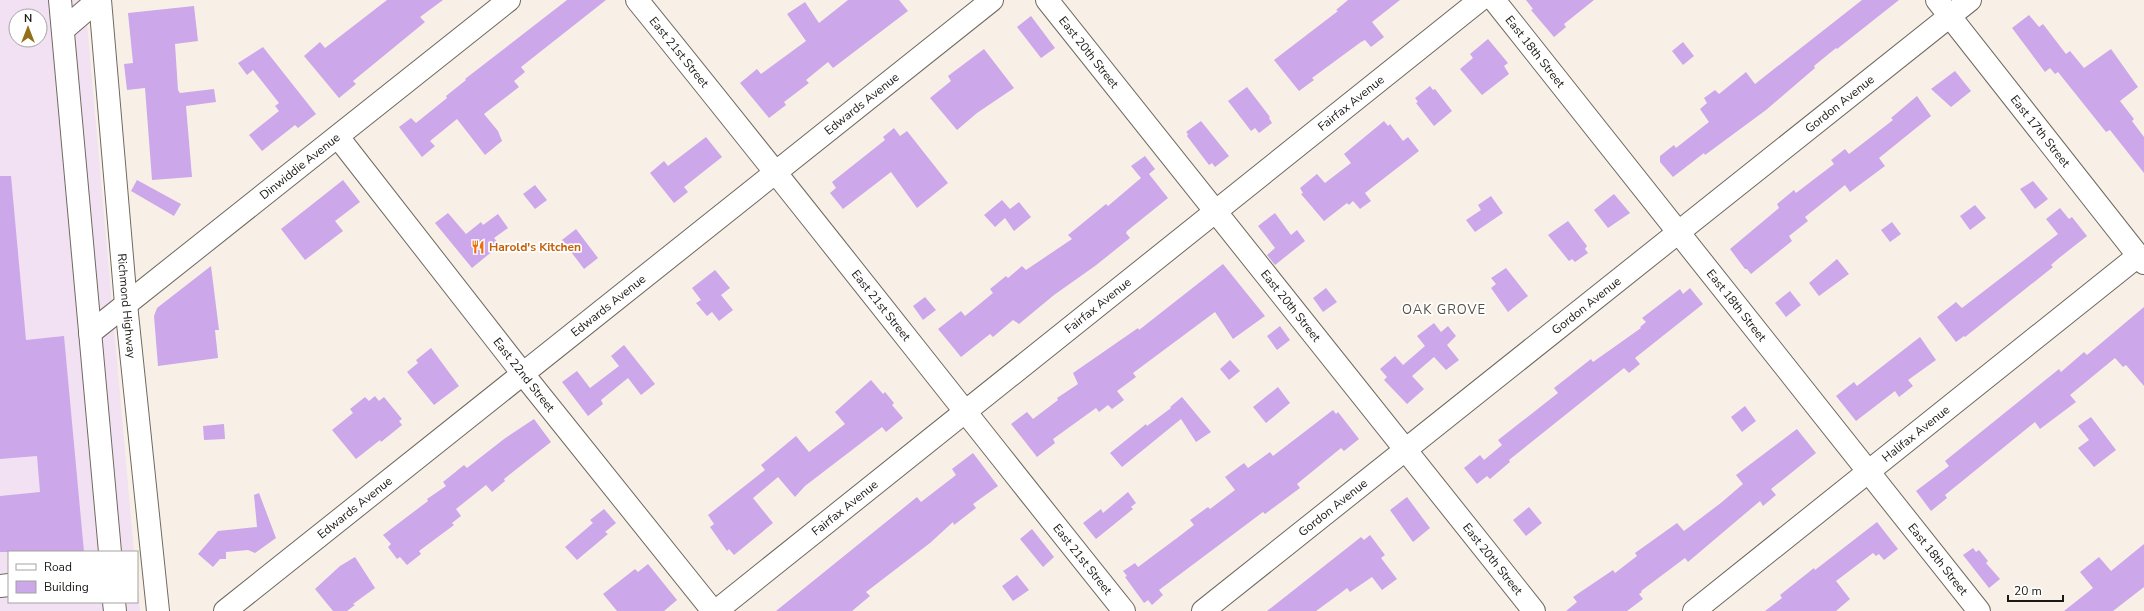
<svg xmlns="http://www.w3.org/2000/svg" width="2144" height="611" font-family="'Nunito Sans',sans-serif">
<rect width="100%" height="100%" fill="#f8f0e7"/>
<path fill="#f2e1f3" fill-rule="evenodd" d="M0,0H85L134,552H9V602H137V581L140,611H0ZM16,16H40V40H16Z"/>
<g fill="#cca7ea">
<polygon points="387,0 443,0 420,17 425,22 353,81 356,84 339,98 304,56 320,42 325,48"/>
<polygon points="567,0 606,0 521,67 525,72 514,81 519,87 484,114 498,131 502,141 485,155 457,119 430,141 435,146 422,157 399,127 411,118 416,123 447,98 446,96 466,80 465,79"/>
<polygon points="848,0 899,0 908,11 833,68 828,62 806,80 809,83 784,102 786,105 769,118 740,83 757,69 761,74 806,41 787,14 805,2 819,23"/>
<polygon points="1348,0 1400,0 1372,22 1384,37 1371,47 1365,40 1361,42 1312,78 1314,80 1299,91 1274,60 1338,11 1336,10"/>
<polygon points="1526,0 1594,0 1564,24 1566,27 1554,37 1531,10 1533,9"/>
<polygon points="1862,0 1899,0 1837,49 1836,48 1814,66 1815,68 1766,110 1705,155 1704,153 1673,177 1660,162 1660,156 1674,145 1676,148 1709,122 1700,109 1707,103 1704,98 1715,90 1719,94 1746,72 1755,84"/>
<polygon points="194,6 198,41 175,44 178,90 180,93 214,89 216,102 186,106 192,177 152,180 145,88 127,90 124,64 133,63 128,13"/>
<polygon points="2029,15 2039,27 2043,24 2066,54 2070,51 2084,68 2111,49 2138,87 2120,101 2134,119 2132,121 2144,137 2144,173 2110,130 2106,132 2058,72 2055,74 2050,68 2045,72 2012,28"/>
<polygon points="1031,16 1055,48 1041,58 1017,27"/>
<polygon points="1488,39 1508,63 1504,66 1509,74 1482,95 1460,69 1473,58 1470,54"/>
<polygon points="1683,42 1694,56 1683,65 1672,51"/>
<polygon points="263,47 316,114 298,128 295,125 262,151 249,135 279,111 275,106 279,103 253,70 247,75 238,63"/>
<polygon points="984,49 1014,88 977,113 957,130 930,98 951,81 948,76"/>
<polygon points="1955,71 1971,91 1951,107 1931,89"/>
<polygon points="1430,86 1433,90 1435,89 1452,111 1434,126 1416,103 1418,102 1415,98"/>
<polygon points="1247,87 1270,117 1269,118 1272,123 1259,133 1255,128 1251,131 1228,101"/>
<polygon points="1917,96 1931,116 1879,158 1885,166 1850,192 1845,185 1805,217 1808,221 1789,236 1792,241 1751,274 1747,269 1745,269 1730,249 1779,208 1777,204 1794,190 1796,193 1834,164 1831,160 1845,149 1849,154 1893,120 1891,118"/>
<polygon points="1201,121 1229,156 1215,167 1212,163 1209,165 1187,136 1188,134 1186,132"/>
<polygon points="1384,121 1388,126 1390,124 1403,141 1408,137 1419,151 1365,193 1371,201 1360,209 1353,201 1349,205 1347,203 1324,221 1301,194 1303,193 1300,188 1317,174 1325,183 1351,163 1344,154"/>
<polygon points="894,128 900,136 907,131 948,183 917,208 891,172 843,209 830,193 836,188 832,182 885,140 883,137"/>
<polygon points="706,137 722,157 684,187 688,192 674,203 650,173 664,161 668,166"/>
<polygon points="1145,156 1155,169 1149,174 1168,198 1127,231 1126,233 1130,238 1095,266 1054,295 1019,324 1013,320 993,337 990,334 961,357 938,329 961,311 965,316 993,293 990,289 1006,276 1008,278 1022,266 1026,270 1072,239 1068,235 1106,204 1108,206 1141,178 1131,166"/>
<polygon points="0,176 11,176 26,340 64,336 84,552 0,552 0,496 40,492 37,456 0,459"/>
<polygon points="137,180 181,204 174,216 131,191"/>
<polygon points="343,180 360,202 335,221 343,231 305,260 281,229"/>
<polygon points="2033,181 2048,199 2035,209 2020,189"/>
<polygon points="535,185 547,200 535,209 523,194"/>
<polygon points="1614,194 1630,213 1608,228 1594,210"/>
<polygon points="1491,196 1503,213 1475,232 1466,220 1481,210 1478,205"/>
<polygon points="1002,200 1010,209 1019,202 1031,217 1014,231 1005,218 995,227 984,215"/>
<polygon points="1975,205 1986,218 1970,230 1960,216"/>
<polygon points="2060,208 2069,219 2072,217 2087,236 2059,258 2051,265 2053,267 1965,337 1964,336 1956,342 1937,317 1956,302 1962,308 2058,234 2046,219"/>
<polygon points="448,213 466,234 481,222 483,225 498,214 508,228 494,238 500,245 472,268 435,223"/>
<polygon points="1275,213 1291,235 1297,230 1305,241 1275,265 1267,255 1275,248 1258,226"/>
<polygon points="1568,221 1587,246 1585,249 1588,253 1575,262 1572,259 1569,261 1548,235"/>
<polygon points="1892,222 1901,234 1890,242 1881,230"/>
<polygon points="576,229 598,258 584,269 562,240"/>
<polygon points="1837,259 1849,274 1819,296 1809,283"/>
<polygon points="1223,264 1265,316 1233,339 1215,312 1133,373 1136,377 1117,391 1124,400 1112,409 1108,405 1099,412 1096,408 1053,439 1055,443 1037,457 1011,424 1027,412 1033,419 1058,400 1057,398 1078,384 1073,373 1138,328 1139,330"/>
<polygon points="211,266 219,330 215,330 218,358 158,366 154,316 157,308"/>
<polygon points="1506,268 1528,296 1508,312 1491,288 1496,284 1491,278"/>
<polygon points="715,270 730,288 721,295 733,310 719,321 712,312 707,316 696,303 701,300 692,288"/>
<polygon points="1326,288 1337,302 1323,312 1313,298"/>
<polygon points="1690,288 1703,304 1635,358 1640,364 1629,373 1624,368 1509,460 1510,462 1490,479 1487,476 1477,484 1464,468 1480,455 1484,460 1502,445 1498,440 1558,393 1554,388 1591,359 1593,362 1641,328 1640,327 1646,322 1642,318 1680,289 1683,294"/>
<polygon points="1790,291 1801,305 1786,317 1775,303"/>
<polygon points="925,297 936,310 923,320 913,306"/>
<polygon points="2144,307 2144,386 2126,365 2123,367 2115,358 2070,395 2076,402 2040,429 2035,422 1945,495 1947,498 1931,511 1916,491 1949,466 1945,461 2059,369 2061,372 2084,352 2087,355"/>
<polygon points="1434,323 1441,332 1448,326 1456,336 1447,345 1459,360 1446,370 1434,357 1412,376 1424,389 1407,404 1384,380 1387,377 1380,369 1395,356 1403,365 1425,346 1417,336"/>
<polygon points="1280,326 1290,340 1277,350 1267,336"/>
<polygon points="1920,337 1936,360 1908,380 1913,386 1899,397 1895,391 1856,421 1836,396 1854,382 1857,386"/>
<polygon points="624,345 655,384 641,395 628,378 601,400 603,404 588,416 562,382 577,371 590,388 619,366 611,356"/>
<polygon points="431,348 459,386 434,405 407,372 418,363 416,360"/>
<polygon points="1230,360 1240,371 1229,380 1220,369"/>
<polygon points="871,380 883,394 885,392 894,403 892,405 903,418 886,432 882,427 805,486 795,497 778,477 753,498 773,523 734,555 729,549 727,551 710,527 714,524 708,515 765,470 761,465 796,436 809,452 845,424 835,412"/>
<polygon points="1278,387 1290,403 1266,423 1253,407"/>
<polygon points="375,396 379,401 384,397 402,419 399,421 402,425 381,442 380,440 356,459 332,430 353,413 350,409 365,397 369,401"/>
<polygon points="1182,397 1211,432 1196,442 1181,419 1122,467 1110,453 1146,424 1147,426 1171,408 1170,407"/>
<polygon points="1745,406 1756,421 1742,432 1731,417"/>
<polygon points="1333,410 1336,414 1338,412 1359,439 1344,451 1341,448 1297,484 1300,488 1265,514 1263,512 1159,590 1163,595 1152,605 1148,600 1144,603 1125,577 1127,576 1123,571 1135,563 1138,567 1177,538 1194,525 1190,520 1208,507 1210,509 1235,490 1225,477 1244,463 1248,468 1270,452 1273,456"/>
<polygon points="2091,417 2116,450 2094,467 2078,448 2089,440 2078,426"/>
<polygon points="534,419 551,442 504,479 505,481 492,492 486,485 456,509 461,516 452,523 454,525 419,551 421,554 407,565 400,557 397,559 388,547 391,544 383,535 428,501 427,499 446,486 443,482 464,465 467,468 504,439"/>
<polygon points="224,424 225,439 204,440 203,426"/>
<polygon points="1797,429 1816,453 1771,489 1776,495 1763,506 1760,501 1688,562 1685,558 1641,591 1642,592 1639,594 1643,599 1627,611 1566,611 1577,602 1573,597 1613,570 1615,573 1637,556 1635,553 1677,523 1684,531 1722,502 1743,484 1736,475"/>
<polygon points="973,453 998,486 973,504 976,508 954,525 953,522 930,543 866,592 870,596 852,611 776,611 917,497 921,502 956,475 952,469"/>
<polygon points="1128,492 1136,503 1131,507 1133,509 1096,539 1083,523 1101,509 1103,513"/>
<polygon points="259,493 276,538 255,553 248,550 226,552 226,559 220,559 213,567 198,554 218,531 257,527 254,495"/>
<polygon points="1407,497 1430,528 1413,542 1390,510"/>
<polygon points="1529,507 1542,523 1526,536 1513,520"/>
<polygon points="604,509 616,523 605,532 608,534 577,560 565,547 593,523 590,520"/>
<polygon points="1877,522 1898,549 1884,560 1879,554 1876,556 1873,553 1836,581 1850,599 1836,611 1765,611 1782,598 1780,595 1814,568 1815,570"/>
<polygon points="1032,529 1054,557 1043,567 1020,539"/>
<polygon points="1370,535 1385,555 1381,558 1397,579 1382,590 1372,577 1350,592 1347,588 1342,592 1316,611 1267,611 1361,537 1364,540"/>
<polygon points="2144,544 2144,587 2113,611 2064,611 2093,588 2080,572 2099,557 2111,571"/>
<polygon points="1973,548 1976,552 1979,550 1988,561 1986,563 2000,579 1989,588 1963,555"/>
<polygon points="355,557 375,588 353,604 355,605 347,611 333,611 315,589 340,566"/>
<polygon points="648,564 677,600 664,611 617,611 603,594 635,569 638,572"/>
<polygon points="1017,575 1029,590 1013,601 1002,586"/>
</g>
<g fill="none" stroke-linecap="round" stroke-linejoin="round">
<g stroke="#6f6960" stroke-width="24">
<g id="minor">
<path id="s1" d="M637,0C801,202 961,408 1124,611"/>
<path id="s2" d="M1047,0L1534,611"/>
<path id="s3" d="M1494,0L1979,611"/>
<path id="s4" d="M1937,0L2144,263"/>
<polyline points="63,30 98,0"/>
<path id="s5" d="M338,137L523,374L713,611"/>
<path id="s6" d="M90,333L509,0"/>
<polyline points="0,586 9,585"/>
<path id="s7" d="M225,611L992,0"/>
<path id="s8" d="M716,611L1480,0"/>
<path id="s9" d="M1203,611L1970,0"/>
<path id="s10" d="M1694,611L2138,256"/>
</g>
</g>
<g stroke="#6f6960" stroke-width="24">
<g id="major">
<polyline points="60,0 110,552"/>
<path id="s11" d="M100,0L126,304L158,611"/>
<polyline points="114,602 115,611"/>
</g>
</g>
<use href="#minor" stroke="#fff" stroke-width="22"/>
<use href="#major" stroke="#fff" stroke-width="22"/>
</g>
<defs>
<g id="restaurant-bare" transform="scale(1.08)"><path d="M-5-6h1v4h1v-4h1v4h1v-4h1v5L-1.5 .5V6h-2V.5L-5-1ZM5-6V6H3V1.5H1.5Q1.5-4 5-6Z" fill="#e8710a" stroke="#fff" stroke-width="2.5" paint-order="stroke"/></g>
</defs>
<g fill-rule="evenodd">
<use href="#restaurant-bare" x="478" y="247"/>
</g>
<g text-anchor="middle" stroke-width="3.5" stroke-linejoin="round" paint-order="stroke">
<g font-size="12" fill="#1b1815" stroke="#fff">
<text dy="4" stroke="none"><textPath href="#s1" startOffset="67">East 21st Street</textPath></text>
<text dy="4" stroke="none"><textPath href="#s2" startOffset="67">East 20th Street</textPath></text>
<text dy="4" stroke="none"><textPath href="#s3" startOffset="66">East 18th Street</textPath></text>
<text dy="4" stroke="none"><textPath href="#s7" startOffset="814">Edwards Avenue</textPath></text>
<text dy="4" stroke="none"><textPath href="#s8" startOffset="813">Fairfax Avenue</textPath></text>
<text dy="4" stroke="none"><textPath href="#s9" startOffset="814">Gordon Avenue</textPath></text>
<text dy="4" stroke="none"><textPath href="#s4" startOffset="167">East 17th Street</textPath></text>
<text dy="4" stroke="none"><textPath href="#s6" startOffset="268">Dinwiddie Avenue</textPath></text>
<text dy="4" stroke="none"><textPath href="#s7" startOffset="490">Edwards Avenue</textPath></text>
<text dy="4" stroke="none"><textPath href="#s1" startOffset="391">East 21st Street</textPath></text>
<text dy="4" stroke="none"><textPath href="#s11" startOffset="307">Richmond Highway</textPath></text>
<text dy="4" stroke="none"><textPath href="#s8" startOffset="489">Fairfax Avenue</textPath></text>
<text dy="4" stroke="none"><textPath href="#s2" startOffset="391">East 20th Street</textPath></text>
<text dy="4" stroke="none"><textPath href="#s9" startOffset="490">Gordon Avenue</textPath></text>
<text dy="4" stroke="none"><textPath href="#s3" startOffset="390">East 18th Street</textPath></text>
<text dy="4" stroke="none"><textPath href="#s5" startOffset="302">East 22nd Street</textPath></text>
<text dy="4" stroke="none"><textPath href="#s10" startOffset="284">Halifax Avenue</textPath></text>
<text dy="4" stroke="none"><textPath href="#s7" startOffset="166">Edwards Avenue</textPath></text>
<text dy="4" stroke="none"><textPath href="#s9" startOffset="166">Gordon Avenue</textPath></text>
<text dy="4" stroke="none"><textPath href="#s8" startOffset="165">Fairfax Avenue</textPath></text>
<text dy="4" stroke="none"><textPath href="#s1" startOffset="715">East 21st Street</textPath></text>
<text dy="4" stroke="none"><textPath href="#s2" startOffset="715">East 20th Street</textPath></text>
<text dy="4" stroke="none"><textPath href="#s3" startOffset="714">East 18th Street</textPath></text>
</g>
<g font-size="12" font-weight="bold" fill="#c56008" stroke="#fff" text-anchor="start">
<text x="489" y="251">Harold's Kitchen</text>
</g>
<g font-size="13" letter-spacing="1" fill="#544e46" stroke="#fff">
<text x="1444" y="314">OAK GROVE</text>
</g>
</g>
<rect x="8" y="551" width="130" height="52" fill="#ffffff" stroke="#a4a3a1"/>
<rect x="16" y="564" width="20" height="6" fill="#ffffff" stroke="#a4a3a1"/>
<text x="44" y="571" font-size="12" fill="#1b1815">Road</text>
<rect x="16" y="581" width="20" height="12" fill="#cca7ea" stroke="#a4a3a1"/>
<text x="44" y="591" font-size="12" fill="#1b1815">Building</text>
<g transform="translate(28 28)"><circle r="19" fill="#ffffff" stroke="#a4a3a1"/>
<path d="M0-3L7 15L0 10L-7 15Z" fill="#927017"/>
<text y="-6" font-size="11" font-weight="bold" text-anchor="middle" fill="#1b1815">N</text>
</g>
<path d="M2008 595v6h55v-6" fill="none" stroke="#1b1815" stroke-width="2"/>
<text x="2014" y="595" font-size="12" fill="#1b1815" stroke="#ffffff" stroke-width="3" paint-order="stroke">20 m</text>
</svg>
